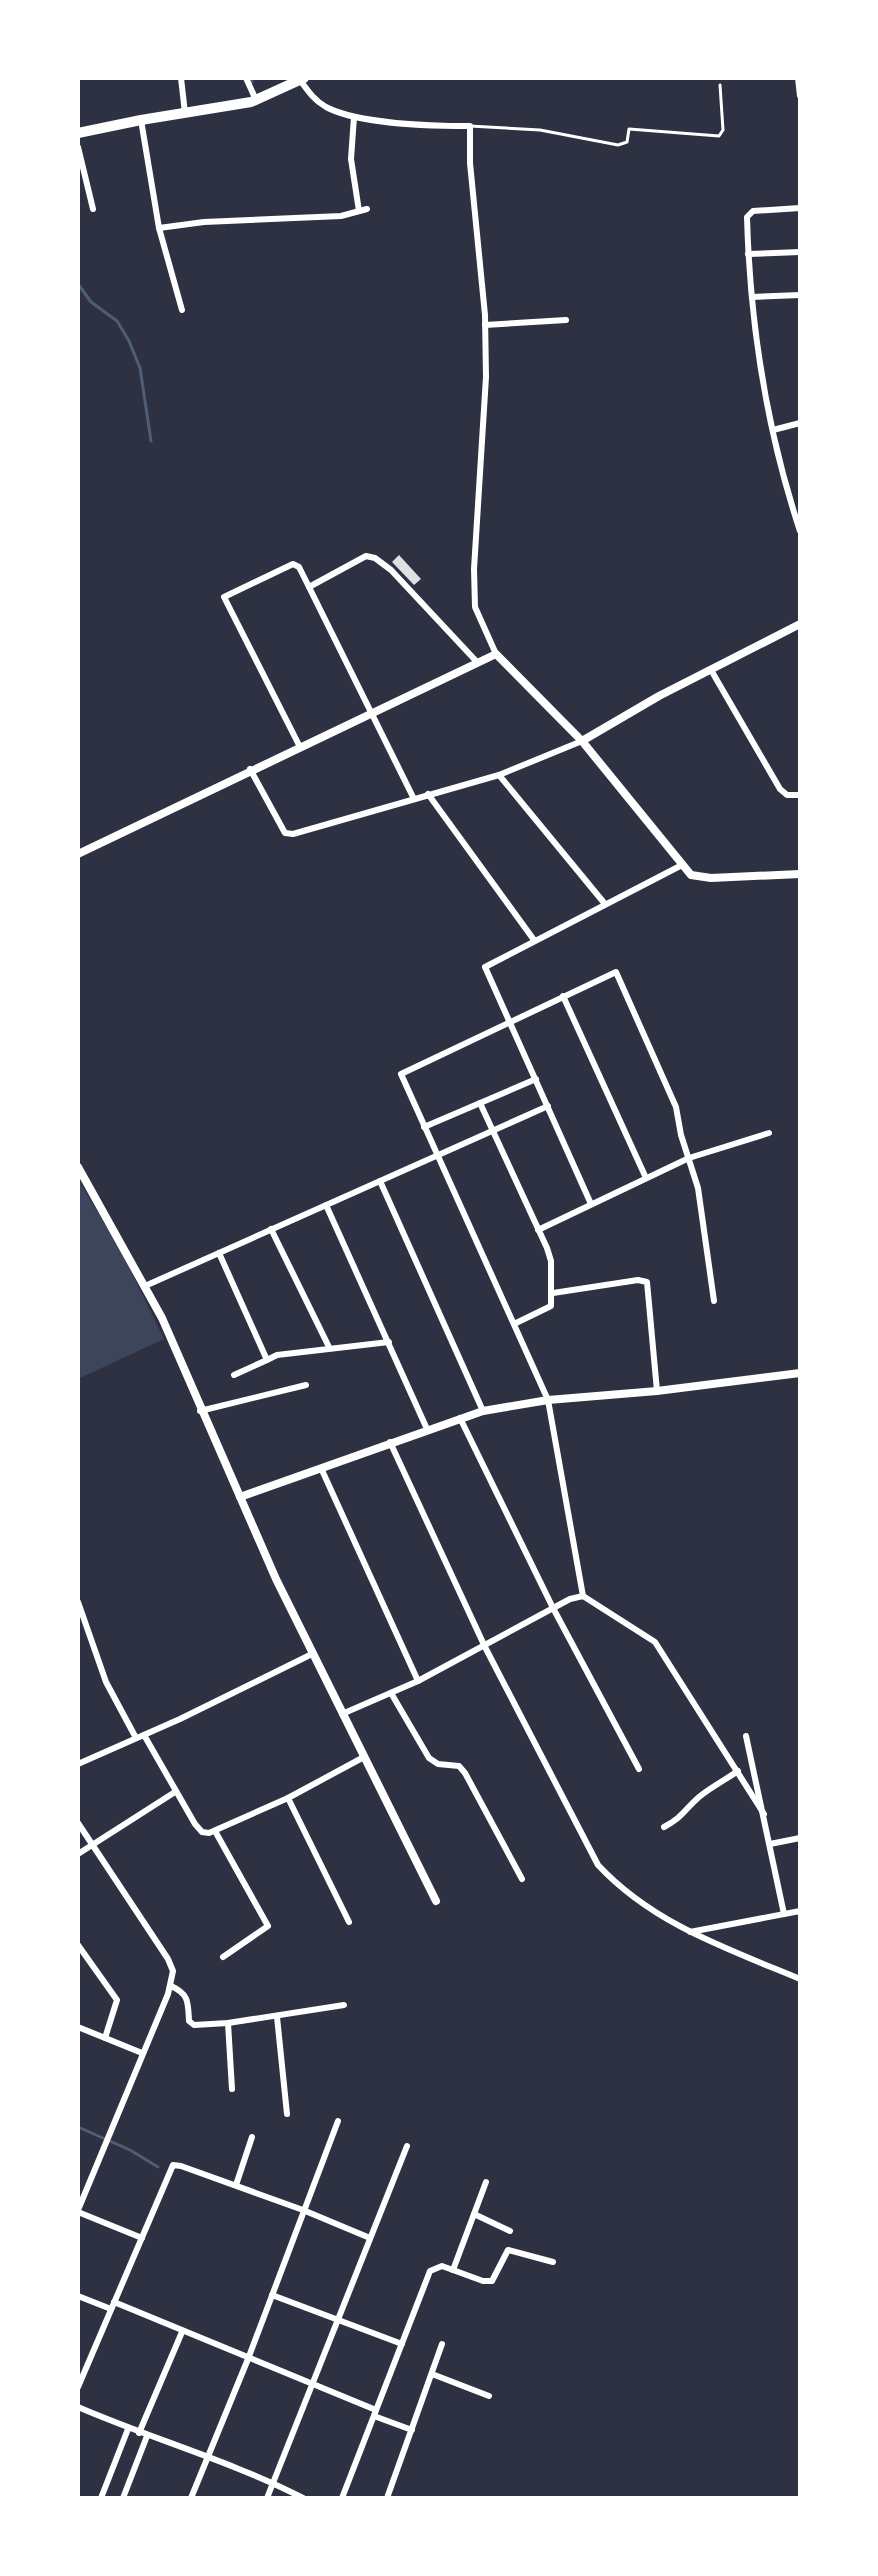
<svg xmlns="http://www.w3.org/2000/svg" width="878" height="2576" font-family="'Fira Sans Condensed',sans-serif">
<rect width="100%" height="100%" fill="#2d3142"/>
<polygon fill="#3c4559" points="78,1179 123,1255 164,1339 78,1379"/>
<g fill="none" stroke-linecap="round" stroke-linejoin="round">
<g stroke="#4f5d75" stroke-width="3">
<polyline points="250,78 252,82"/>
<polyline points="78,284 91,302 117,321 129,341 140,368 151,441"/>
<polyline points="78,2127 130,2150 158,2167"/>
</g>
</g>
<polygon fill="#e0e0e3" points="399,555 421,579 414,585 392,562"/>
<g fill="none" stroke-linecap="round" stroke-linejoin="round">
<polyline stroke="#fff" stroke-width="3" points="470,126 540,130 618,145 627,142 629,129 719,136 723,130 720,85"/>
<g stroke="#fff" stroke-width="6">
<polyline points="181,78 185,113"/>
<polyline points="246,78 256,100"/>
<polyline points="798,78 800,96"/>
<path d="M300,80C308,91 314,100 326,107C358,124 433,126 470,126V163L485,315L486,377L474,569L475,607L496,654"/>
<polyline points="354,117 351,159 359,211"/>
<polyline points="141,120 159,228 182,310"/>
<polyline points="78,147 93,209"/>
<path d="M800,208L753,211L747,217C750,326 766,428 800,531"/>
<polyline points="159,228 204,222 341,216 367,209"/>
<polyline points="748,254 800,252"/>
<polyline points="752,297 800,295"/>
<polyline points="485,325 566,320"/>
<polyline points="773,430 800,423"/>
<polyline points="309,587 366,556 375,558 391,570 477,662"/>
<polyline points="711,670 780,789 787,795 800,795"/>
<polyline points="300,747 224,597 293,564 299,567 309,587 414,799"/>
<polyline points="250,769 285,833 293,834 499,775 582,741"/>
<polyline points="499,775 605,904"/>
<polyline points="428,794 534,940"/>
<polyline points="563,996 646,1178"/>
<polyline points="480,1103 547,1248 551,1261 551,1306 514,1324"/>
<polyline points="424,1127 536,1079"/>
<polyline points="380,1181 483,1411"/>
<polyline points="591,1204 485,967 682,865"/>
<polyline points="326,1205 427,1429"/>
<polyline points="271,1229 329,1347"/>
<polyline points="538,1230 689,1158 769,1133"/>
<polyline points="219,1253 267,1360 277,1355 389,1342"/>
<polyline points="145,1286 548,1106"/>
<polyline points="553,1293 638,1280 647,1282 657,1391"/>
<polyline points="234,1375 267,1360"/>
<polyline points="200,1411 306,1385"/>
<polyline points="460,1418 553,1608 639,1769"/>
<path d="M390,1442L485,1647L598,1865C653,1924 728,1949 800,1979"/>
<polyline points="321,1468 418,1681"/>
<polyline points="583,1596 548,1400 401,1074 616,972 676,1107 681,1135 698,1188 714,1301"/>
<polyline points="78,1602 106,1682 136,1738"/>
<polyline points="391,1693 429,1758 438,1764 459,1766 465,1773 522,1879"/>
<polyline points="342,1714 418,1681 570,1599 583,1596 655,1642 764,1814"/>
<polyline points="144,1735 195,1824 202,1832 209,1833 288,1798 364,1757"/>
<polyline points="746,1736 784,1914"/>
<polyline points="78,1764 180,1719 312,1654"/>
<polyline points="288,1798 349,1922"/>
<polyline points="78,1823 168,1959 173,1971 168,1994 78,2210"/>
<path d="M664,1827C683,1817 684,1810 699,1797C711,1787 725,1780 738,1771"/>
<polyline points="215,1831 268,1926 223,1957"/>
<polyline points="770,1844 800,1838"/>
<polyline points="78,1854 175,1792"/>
<polyline points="690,1932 800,1911"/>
<polyline points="78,1945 117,2000 105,2038"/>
<path d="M171,1986C189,1994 188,2002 189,2021L194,2025L228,2023L344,2005"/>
<polyline points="277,2017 287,2114"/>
<polyline points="228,2023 232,2089"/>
<polyline points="78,2027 142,2053"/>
<polyline points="236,2185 252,2137"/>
<polyline points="78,2212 142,2238"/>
<polyline points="474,2214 510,2231"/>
<polyline points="453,2270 486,2182"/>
<polyline points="272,2295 402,2344"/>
<polyline points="78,2296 111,2309"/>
<polyline points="114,2302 376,2410"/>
<polyline points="432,2374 489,2396"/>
<polyline points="78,2387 173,2165 181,2166 303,2210 370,2238"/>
<path d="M78,2407C152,2439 231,2461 303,2498"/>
<polyline points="374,2416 412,2430"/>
<polyline points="139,2433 182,2332"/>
<polyline points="101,2498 128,2429"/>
<polyline points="123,2498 147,2436"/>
<polyline points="191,2498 248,2359 338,2121"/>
<polyline points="267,2498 407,2146"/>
<polyline points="342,2498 430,2271 442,2266 483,2281 492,2281 508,2250 553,2262"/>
<polyline points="387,2498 442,2344"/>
</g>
<g stroke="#fff" stroke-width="8">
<polyline points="582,741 659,696 800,624"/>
<polyline points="78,854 496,654 582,741 691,875 711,878 800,874"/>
<polyline points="78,1167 162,1318 276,1579 436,1901"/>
<polyline points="240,1497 483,1411 548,1400 657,1391 800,1373"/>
</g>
<polyline stroke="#fff" stroke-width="10" points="78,133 141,120 251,102 304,78"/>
</g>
<rect width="878" height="2576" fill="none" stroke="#ffffff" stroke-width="160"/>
</svg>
